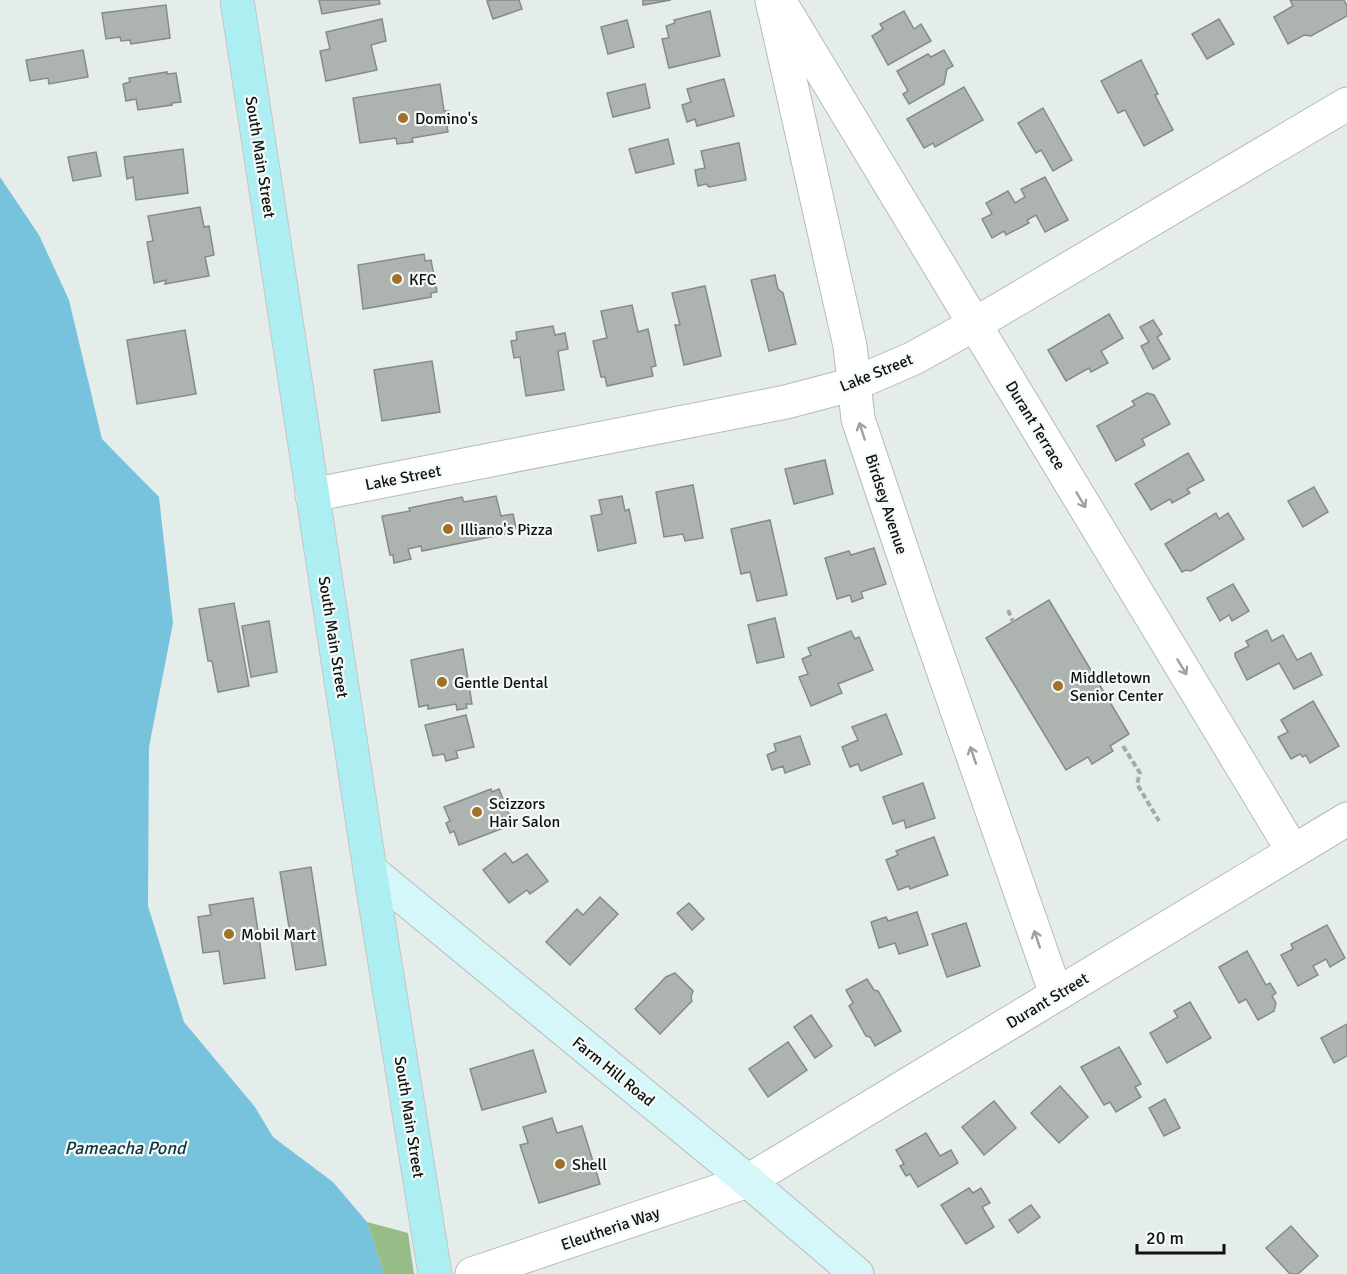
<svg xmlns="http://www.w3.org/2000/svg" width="1347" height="1274" font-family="Signika,sans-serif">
<rect width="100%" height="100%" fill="#e5edeb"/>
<polygon fill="#96bc87" points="367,1222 408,1233 414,1274 384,1274"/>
<polygon fill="#77c3de" points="0,177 39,235 69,300 102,439 159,497 173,623 149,747 148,906 184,1022 255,1107 273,1137 333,1182 367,1222 384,1274 0,1274"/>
<g fill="#adb3af" stroke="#868b88" stroke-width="1.5">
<polygon points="319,0 379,0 380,4 322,14"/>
<polygon points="492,0 519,0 522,9 493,19 487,1"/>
<polygon points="643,0 671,0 643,5"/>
<polygon points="1290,0 1344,0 1347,6 1347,16 1311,36 1304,35 1288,44 1274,17 1293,6"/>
<polygon points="166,5 170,38 131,44 130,40 121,41 120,37 106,39 102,13"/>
<polygon points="710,11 720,56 669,68 662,39 669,38 666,26 675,23 674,20"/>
<polygon points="904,11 914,29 921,24 931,41 888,65 872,36 883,29 880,24"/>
<polygon points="382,19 386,41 371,45 377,70 326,81 320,51 330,49 326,32"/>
<polygon points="1219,19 1234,44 1207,59 1192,34"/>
<polygon points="627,20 634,47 608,54 601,27"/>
<polygon points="83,50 88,77 49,84 48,78 30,81 26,60"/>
<polygon points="944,50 953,66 947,69 944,84 909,104 903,94 908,91 897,71 928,54 931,57"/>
<polygon points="1141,60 1158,94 1155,95 1173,130 1144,146 1125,110 1118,113 1101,81"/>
<polygon points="167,72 167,74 176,73 181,102 172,103 172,105 138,110 136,99 126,101 123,84 130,82 129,78"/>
<polygon points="724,79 734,116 697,126 695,119 687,122 682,105 691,102 687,89"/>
<polygon points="440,84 444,111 449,111 452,125 447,126 448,132 412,138 413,142 397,144 396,138 360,143 353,98"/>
<polygon points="645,84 650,108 613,117 607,93"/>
<polygon points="964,87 983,120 935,147 933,143 924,148 907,119"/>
<polygon points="1043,108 1072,160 1053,171 1041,150 1036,153 1018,123"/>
<polygon points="668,139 674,164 636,173 629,149"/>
<polygon points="739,143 746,180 709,187 706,184 698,186 695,170 705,168 701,151"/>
<polygon points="183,149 188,193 136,200 133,177 127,179 124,157"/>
<polygon points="96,152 101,176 73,181 68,157"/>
<polygon points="1045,177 1068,220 1045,232 1036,215 1027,220 1029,223 1006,235 1004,231 992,238 982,219 992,214 986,203 1008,191 1015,203 1025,197 1021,189"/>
<polygon points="200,207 204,227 209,226 214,255 205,257 209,276 165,284 166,280 154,283 147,242 153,241 148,216"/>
<polygon points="424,254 425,261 431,260 437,292 431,293 431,297 363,309 358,265"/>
<polygon points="775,275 778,289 783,293 796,344 769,351 751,280"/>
<polygon points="705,286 721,356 684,365 675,325 680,325 672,293"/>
<polygon points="632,305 638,332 648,329 656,366 651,367 653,376 607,386 605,377 601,377 593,341 607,338 601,311"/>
<polygon points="1109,314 1123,338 1101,351 1108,363 1091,372 1089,368 1066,381 1048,350"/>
<polygon points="1153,320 1162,334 1157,337 1170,359 1153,369 1141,346 1149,342 1140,327"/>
<polygon points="553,326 555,335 565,333 568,349 558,351 564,390 526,396 520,357 514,358 511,341 517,340 516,332"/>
<polygon points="185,330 196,394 137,404 127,340"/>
<polygon points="432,361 440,412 382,421 374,370"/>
<polygon points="1147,393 1154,395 1170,424 1142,439 1145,445 1116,461 1097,426 1135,405 1132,401"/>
<polygon points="1188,453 1204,480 1187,489 1190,493 1172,503 1170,499 1151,510 1135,484"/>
<polygon points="825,460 833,494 794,504 785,469"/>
<polygon points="693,485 703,538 685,541 683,534 664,537 656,492"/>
<polygon points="1314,487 1328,512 1303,527 1288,501"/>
<polygon points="496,496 501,516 513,514 516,528 504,531 505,534 422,551 421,546 408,549 411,559 394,563 393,555 390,555 382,516 410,511 409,508 462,497 464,502"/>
<polygon points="622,496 625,511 629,509 636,543 598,551 591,516 602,514 599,500"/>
<polygon points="1216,513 1219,519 1228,513 1244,539 1191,571 1186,570 1182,572 1165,544"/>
<polygon points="770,520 787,595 757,601 750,572 741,574 731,529"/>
<polygon points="874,548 886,584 861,592 863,598 852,602 850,595 837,599 825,558 849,551 851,555"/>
<polygon points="1233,584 1249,611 1232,621 1229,615 1220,621 1207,598"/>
<polygon points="1049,600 1129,734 1110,746 1113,751 1092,764 1088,757 1066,770 986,638"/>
<polygon points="234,603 249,686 218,692 212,661 208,661 199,609"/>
<polygon points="775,618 784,657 757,663 748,625"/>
<polygon points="269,621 277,672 251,677 242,626"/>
<polygon points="1267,630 1272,641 1283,635 1297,660 1311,653 1322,675 1294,689 1279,663 1247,680 1235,656 1235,653 1249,646 1246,641"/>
<polygon points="851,631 855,639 859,637 873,670 838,684 842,693 811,706 799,677 808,674 802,659 811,655 808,648"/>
<polygon points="463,649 472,704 466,704 467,708 457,710 456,704 428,709 428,705 419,707 411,660"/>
<polygon points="1313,701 1339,746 1310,763 1306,755 1303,757 1300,754 1291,759 1278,737 1288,732 1281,720"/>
<polygon points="886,714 902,754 861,771 858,764 850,767 842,747 858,740 852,727"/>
<polygon points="466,715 474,747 456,751 458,758 446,761 444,754 433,756 425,725"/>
<polygon points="800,736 810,764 785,773 783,766 772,770 767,755 776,751 774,744"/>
<polygon points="923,783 935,818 906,828 904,820 893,824 883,797"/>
<polygon points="491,789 492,792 499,789 510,817 503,820 506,827 459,845 454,831 450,833 446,823 450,821 444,807"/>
<polygon points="934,837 948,875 910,889 909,886 898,890 886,860 898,855 896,851"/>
<polygon points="505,853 513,863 527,854 548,881 530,894 527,890 509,903 483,870"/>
<polygon points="311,867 326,965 296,970 280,872"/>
<polygon points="600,897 618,914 570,965 546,942 577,909 583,915"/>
<polygon points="253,898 265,978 224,984 219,951 203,953 198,917 211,915 209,905"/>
<polygon points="689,903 704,919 692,930 677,913"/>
<polygon points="917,912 928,945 899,954 895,943 879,948 871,922 886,917 888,921"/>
<polygon points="966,923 980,966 947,977 932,934"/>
<polygon points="1327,925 1345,958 1330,967 1326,959 1313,966 1318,975 1298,986 1281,955 1293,949 1291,944"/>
<polygon points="1247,951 1266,985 1270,983 1276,993 1272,996 1276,1003 1274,1011 1258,1020 1246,999 1239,1003 1219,967"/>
<polygon points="675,973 693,991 691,997 692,1001 660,1034 635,1009 666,977"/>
<polygon points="867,979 874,990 878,991 901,1031 875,1046 870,1037 866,1036 849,1006 853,1003 846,990"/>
<polygon points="1190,1002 1211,1038 1167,1063 1150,1033 1178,1017 1174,1011"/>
<polygon points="811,1015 832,1046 815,1058 794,1027"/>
<polygon points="1347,1024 1347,1056 1334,1063 1321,1038"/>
<polygon points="788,1042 807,1070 768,1097 749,1069"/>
<polygon points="1119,1047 1141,1084 1135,1087 1141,1097 1116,1112 1110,1102 1104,1105 1081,1067"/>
<polygon points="533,1050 546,1092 482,1110 470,1069"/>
<polygon points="1060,1086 1088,1117 1059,1143 1031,1113"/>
<polygon points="1165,1099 1180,1128 1164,1136 1149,1108"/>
<polygon points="994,1101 1016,1128 984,1155 962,1127"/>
<polygon points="552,1118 557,1133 582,1126 600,1184 539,1203 520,1145 528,1143 523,1127"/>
<polygon points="926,1133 940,1156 951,1150 958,1163 918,1187 910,1174 906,1176 900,1166 904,1164 896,1150"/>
<polygon points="969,1188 973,1193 981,1188 990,1203 982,1207 994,1227 966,1244 941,1205"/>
<polygon points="1031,1205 1040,1217 1018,1233 1009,1220"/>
<polygon points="1291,1226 1318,1256 1298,1274 1290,1274 1266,1248"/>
</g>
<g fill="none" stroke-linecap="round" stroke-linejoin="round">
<g stroke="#b4bbba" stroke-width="35">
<g id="minor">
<polyline points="772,0 850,346 858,419 920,604 1056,994"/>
<polyline points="783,7 1293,851"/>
<polyline points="312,495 786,402 854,384 914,358 975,324 1347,104"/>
<polyline points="472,1274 748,1181 1347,819"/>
</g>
</g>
<g stroke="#b4bbba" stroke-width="35">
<polyline id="secondary" points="370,870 748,1181 857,1274"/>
</g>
<g stroke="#c6c6c6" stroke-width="35">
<polyline id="primary" points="237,0 370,870 435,1274"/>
</g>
<g stroke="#a3aaa8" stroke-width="4" stroke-dasharray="6 3" stroke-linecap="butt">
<polyline points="1008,610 1013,622"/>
<polyline points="1123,746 1140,773 1137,784 1159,821"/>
</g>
<use href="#minor" stroke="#fff" stroke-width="33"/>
<use href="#secondary" stroke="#d6f7f9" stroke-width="33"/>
<use href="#primary" stroke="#aceef2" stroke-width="33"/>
</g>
<defs><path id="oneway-shaft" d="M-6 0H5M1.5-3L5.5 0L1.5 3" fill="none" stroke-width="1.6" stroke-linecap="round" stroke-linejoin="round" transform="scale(1.5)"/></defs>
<g stroke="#9fa0a0">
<use href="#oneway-shaft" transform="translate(862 431) rotate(-108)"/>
<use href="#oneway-shaft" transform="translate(1081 500) rotate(59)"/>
<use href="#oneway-shaft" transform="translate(1182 667) rotate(59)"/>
<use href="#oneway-shaft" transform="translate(973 755) rotate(-109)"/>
<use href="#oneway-shaft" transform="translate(1037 939) rotate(-109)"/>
</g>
<g fill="#a37027" stroke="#f3faf8" stroke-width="2">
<circle cx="403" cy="118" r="6"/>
<circle cx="397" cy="279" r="6"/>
<circle cx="448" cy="529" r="6"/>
<circle cx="442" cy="682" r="6"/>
<circle cx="1058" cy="686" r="6"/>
<circle cx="477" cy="812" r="6"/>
<circle cx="229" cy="934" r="6"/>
<circle cx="560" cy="1164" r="6"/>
</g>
<g text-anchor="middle" stroke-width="4.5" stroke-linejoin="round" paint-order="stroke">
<g font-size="16" fill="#101212" stroke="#f3faf8" text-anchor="start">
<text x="415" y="124">Domino's</text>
<text x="409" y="285">KFC</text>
<text x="460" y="535">Illiano's Pizza</text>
<text x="1070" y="683">Middletown<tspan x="1070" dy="18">Senior Center</tspan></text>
<text x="454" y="688">Gentle Dental</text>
<text x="489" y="809">Scizzors<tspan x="489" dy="18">Hair Salon</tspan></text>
<text x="241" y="940">Mobil Mart</text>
<text x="572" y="1170">Shell</text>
</g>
<g font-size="16" fill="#101212" stroke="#f3faf8">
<text transform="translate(261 157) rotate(81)" y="6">South Main Street</text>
<text transform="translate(876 372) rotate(-22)" y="6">Lake Street</text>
<text transform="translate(1036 425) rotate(59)" y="6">Durant Terrace</text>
<text transform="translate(403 477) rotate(-11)" y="6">Lake Street</text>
<text transform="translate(887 504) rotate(72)" y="6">Birdsey Avenue</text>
<text transform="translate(334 637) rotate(81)" y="6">South Main Street</text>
<text transform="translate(1047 1000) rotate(-31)" y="6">Durant Street</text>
<text transform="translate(614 1071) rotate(39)" y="6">Farm Hill Road</text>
<text transform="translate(410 1117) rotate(81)" y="6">South Main Street</text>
<text transform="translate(610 1228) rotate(-19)" y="6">Eleutheria Way</text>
</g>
<g font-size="18" font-style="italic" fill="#133743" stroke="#f3faf8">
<text x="125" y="1154">Pameacha Pond</text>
</g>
</g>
<path d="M1137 1244v9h87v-9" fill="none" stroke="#101212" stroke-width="3"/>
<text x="1146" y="1244" font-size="18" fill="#101212" stroke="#f3faf8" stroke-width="4.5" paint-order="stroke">20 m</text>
</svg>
